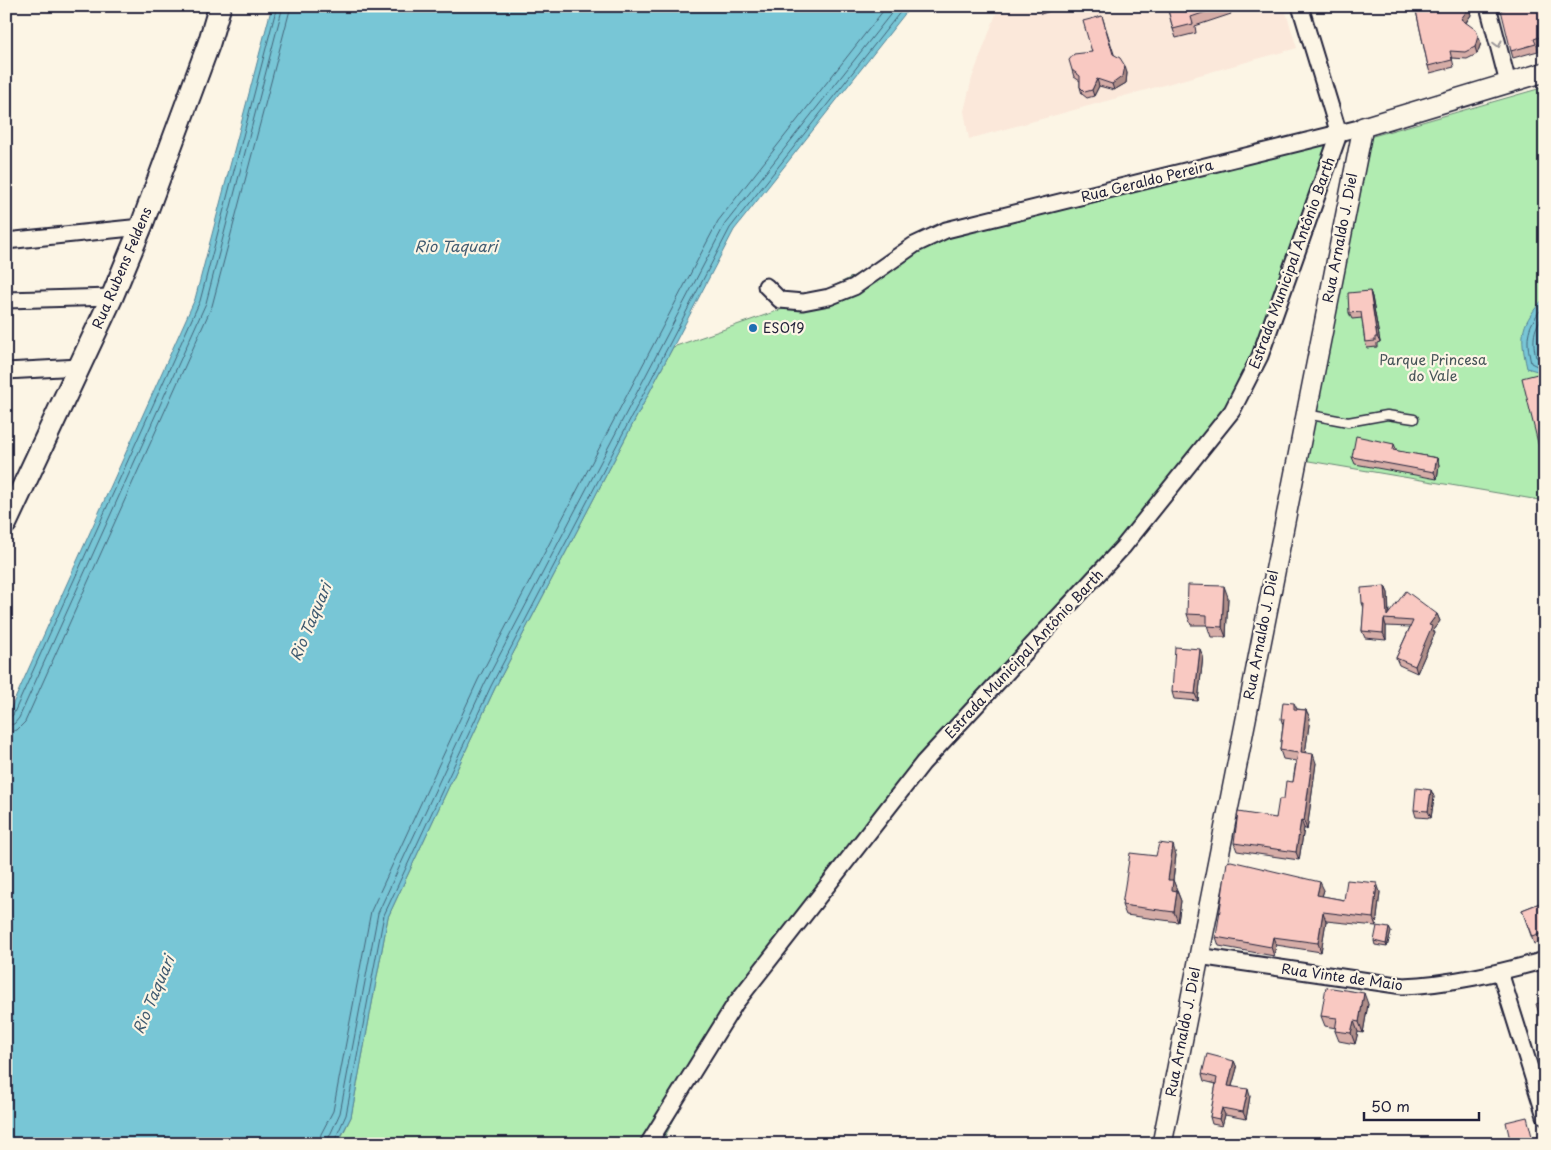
<svg xmlns="http://www.w3.org/2000/svg" width="1551" height="1150" font-family="'Playpen Sans',sans-serif">
<rect width="100%" height="100%" fill="#fcf5e5"/>
<filter id="ink" filterUnits="userSpaceOnUse"><feTurbulence type="fractalNoise" baseFrequency=".02" numOctaves="2"/><feDisplacementMap in="SourceGraphic" scale="10" xChannelSelector="R" yChannelSelector="G"/><feConvolveMatrix kernelMatrix="1 2 1 2 8 2 1 2 1" color-interpolation-filters="sRGB"/></filter>
<g filter="url(#ink)">
<polygon fill="#fbe8da" points="999,6 1284,6 1297,48 969,139 964,111 972,78"/>
<g fill="#b1ecb1" stroke="#6a8776">
<polygon points="1545,87 1545,501 1303,460 1366,138"/>
<polygon points="1339,134 1232,411 923,763 735,1004 661,1144 338,1144 351,1117 388,917 495,688 673,347 803,302 914,245"/>
</g>
<g fill="#78c6d6" stroke="#568498">
<polygon points="272,6 911,6 734,230 495,688 388,917 351,1117 337,1144 6,1144 6,719 195,299"/>
<path d="M1545,297V369L1537,371L1527,368C1519,333 1521,324 1545,297Z"/>
</g>
<g fill="none" stroke-linecap="round" stroke-linejoin="round">
<g stroke="#446479" stroke-width="1">
<path d="M1545,305C1527,325 1525,337 1531,363L1537,366L1545,364"/>
<path d="M1545,314C1533,327 1532,341 1536,357L1545,358"/>
<polyline points="6,719 13,715 200,301 277,6"/>
<polyline points="6,725 14,724 19,718 206,303 283,6"/>
<polyline points="6,733 17,730 25,722 212,306 291,6"/>
<polyline points="319,1144 321,1134 333,1111 371,911 478,680 718,221 887,6"/>
<polyline points="326,1144 340,1113 378,913 485,683 725,224 897,6"/>
<polyline points="333,1144 346,1115 384,915 491,686 730,228 905,6"/>
</g>
<g stroke="#22223b" stroke-width="11">
<polyline id="service" points="1306,414 1348,422 1387,415 1414,419"/>
</g>
<g stroke="#22223b" stroke-width="19">
<g id="minor">
<polyline points="1300,6 1339,134"/>
<polyline points="1488,6 1508,83"/>
<polyline points="6,241 141,227"/>
<polyline points="766,286 780,300 803,302 829,297 854,287 914,245 946,230 1363,127"/>
<polyline points="6,300 112,297"/>
<polyline points="6,371 79,367"/>
<path d="M1198,956L1403,986C1451,984 1498,973 1545,960"/>
<polyline points="1500,972 1545,1116"/>
<polyline points="648,1144 735,1004 923,763 1123,547 1232,411 1260,356 1339,134"/>
</g>
</g>
<g stroke="#22223b" stroke-width="22">
<polyline id="tertiary" points="1162,1144 1363,127 1545,72"/>
</g>
<g stroke="#22223b" stroke-width="25">
<polyline id="secondary" points="6,523 112,297 141,227 209,43 220,6"/>
</g>
<use href="#service" stroke="#fcf5e5" stroke-width="8"/>
<use href="#minor" stroke="#fcf5e5" stroke-width="15"/>
<use href="#tertiary" stroke="#fcf5e5" stroke-width="19"/>
<use href="#secondary" stroke="#fcf5e5" stroke-width="21"/>
</g>
<g fill="#d6ada7" stroke="#22223b">
<polygon points="1038,6 1066,6 1041,14"/>
<polygon points="1167,6 1228,6 1231,14 1195,26 1196,33 1176,38 1173,29"/>
<polygon points="1415,6 1468,6 1471,15 1466,23 1481,43 1477,54 1467,59 1452,58 1454,67 1430,73 1428,66"/>
<polygon points="1545,6 1545,43 1537,45 1538,51 1513,58 1511,51"/>
<polygon points="1102,16 1114,54 1127,73 1126,83 1114,90 1099,86 1094,96 1087,98 1082,94 1080,87 1080,81 1074,77 1072,70 1092,52"/>
<polygon points="1370,291 1372,297 1380,342 1377,343 1377,347 1367,348 1365,342 1362,318 1352,319 1349,313"/>
<polygon points="1545,372 1545,466 1541,455"/>
<polygon points="1394,444 1397,451 1437,458 1439,465 1437,479 1355,464 1352,457"/>
<polygon points="1385,586 1388,593 1389,614 1437,614 1440,621 1433,630 1435,633 1417,673 1399,665 1396,658 1410,627 1386,626 1386,640 1365,638 1362,631 1364,608 1362,603"/>
<polygon points="1228,597 1226,637 1211,637 1207,625 1191,625 1187,614"/>
<polygon points="1203,656 1198,701 1174,699 1172,692"/>
<polygon points="1294,703 1297,709 1306,710 1310,718 1305,753 1316,763 1307,830 1304,828 1299,860 1237,851 1234,843 1276,818 1284,799 1293,782 1296,761 1283,759 1280,750 1283,725 1281,719"/>
<polygon points="1431,790 1434,797 1431,818 1416,817 1414,810"/>
<polygon points="1176,855 1173,880 1181,901 1178,922 1126,915 1122,905"/>
<polygon points="1324,890 1322,896 1344,900 1380,892 1376,926 1326,921 1321,952 1276,945 1274,956 1219,946 1216,937"/>
<polygon points="1545,901 1545,940 1534,944 1522,910"/>
<polygon points="1389,928 1391,932 1387,947 1375,945 1374,941"/>
<polygon points="1368,1004 1363,1033 1358,1032 1355,1044 1339,1041 1335,1031 1336,1028 1325,1026 1321,1016"/>
<polygon points="1234,1061 1237,1068 1232,1086 1250,1096 1246,1119 1225,1115 1222,1126 1212,1124 1210,1117 1216,1084 1204,1081 1202,1074"/>
</g>
<g fill="#ae8d88" stroke="#22223b">
<polygon points="1468,6 1471,15 1463,26 1461,19"/>
<polygon points="1476,30 1481,43 1477,54 1475,47"/>
<polygon points="1125,66 1127,73 1126,83 1114,90 1112,84"/>
<polygon points="1097,79 1099,86 1094,96 1092,90"/>
<polygon points="1370,291 1372,297 1380,342 1377,337"/>
<polygon points="1437,458 1439,465 1437,479 1434,472"/>
<polygon points="1224,586 1228,597 1226,637 1222,627"/>
<polygon points="1385,586 1388,593 1389,620 1387,616"/>
<polygon points="1437,614 1440,621 1433,630 1435,633 1417,673 1415,666 1429,625"/>
<polygon points="1384,619 1386,626 1386,640 1383,633"/>
<polygon points="1200,649 1203,656 1198,701 1195,694"/>
<polygon points="1306,710 1310,718 1304,761 1301,752"/>
<polygon points="1313,754 1316,763 1307,830 1304,821"/>
<polygon points="1431,790 1434,797 1431,818 1428,811"/>
<polygon points="1301,820 1304,828 1299,860 1296,852"/>
<polygon points="1173,845 1176,855 1173,880 1177,890 1175,900 1168,880"/>
<polygon points="1320,882 1324,890 1320,903 1317,895"/>
<polygon points="1377,883 1380,892 1376,926 1373,918"/>
<polygon points="1177,891 1181,901 1178,922 1174,912"/>
<polygon points="1323,912 1326,921 1321,952 1318,943"/>
<polygon points="1389,928 1391,932 1387,947 1386,944"/>
<polygon points="1273,937 1276,945 1274,956 1271,947"/>
<polygon points="1364,993 1368,1004 1363,1033 1359,1022"/>
<polygon points="1354,1021 1358,1032 1355,1044 1351,1033"/>
<polygon points="1234,1061 1237,1068 1230,1093 1228,1086"/>
<polygon points="1248,1089 1250,1096 1246,1119 1243,1112"/>
<polygon points="1222,1108 1225,1115 1222,1126 1219,1119"/>
</g>
<g fill="#f9c9c2" stroke="#22223b">
<polygon points="1167,6 1223,6 1191,17 1193,24 1173,29"/>
<polygon points="1415,6 1468,6 1469,8 1461,19 1476,30 1478,36 1475,47 1465,52 1450,51 1452,60 1428,66"/>
<polygon points="1514,6 1545,6 1545,35 1534,39 1536,44 1511,51 1501,10"/>
<polygon points="1102,16 1113,54 1120,58 1125,66 1123,76 1112,84 1097,79 1092,90 1085,92 1080,87 1080,76 1072,70 1069,60 1074,54 1092,52 1083,21"/>
<polygon points="1370,291 1377,337 1375,337 1375,341 1365,342 1361,312 1349,313 1348,293"/>
<polygon points="1545,372 1545,454 1541,455 1522,378"/>
<polygon points="1356,436 1394,444 1393,450 1437,458 1434,472 1352,457"/>
<polygon points="1188,585 1224,586 1222,627 1207,626 1207,615 1187,614"/>
<polygon points="1385,586 1387,616 1406,591 1437,614 1429,625 1432,626 1415,666 1396,658 1413,621 1384,619 1383,633 1362,631 1364,603 1362,603 1361,588"/>
<polygon points="1175,647 1200,649 1195,694 1172,692"/>
<polygon points="1283,702 1294,703 1294,709 1306,710 1301,752 1313,754 1304,821 1301,820 1296,852 1234,843 1238,812 1276,818 1279,799 1284,799 1286,781 1293,782 1298,753 1280,750 1284,719 1281,719"/>
<polygon points="1416,788 1431,790 1428,811 1414,810"/>
<polygon points="1159,843 1173,845 1168,880 1173,880 1172,890 1177,891 1174,912 1122,905 1130,853 1156,856"/>
<polygon points="1231,861 1320,882 1317,895 1344,900 1347,880 1377,883 1373,918 1323,912 1318,943 1273,937 1271,947 1216,937 1227,862"/>
<polygon points="1545,901 1545,932 1532,937 1522,910"/>
<polygon points="1377,926 1389,928 1386,944 1374,941"/>
<polygon points="1326,987 1364,993 1359,1022 1354,1021 1351,1033 1335,1031 1337,1018 1321,1016"/>
<polygon points="1545,1001 1545,1028 1544,1028 1536,1004"/>
<polygon points="1207,1054 1234,1061 1228,1086 1248,1089 1243,1112 1222,1108 1219,1119 1210,1117 1217,1078 1202,1074"/>
<polygon points="1527,1117 1534,1144 1511,1144 1506,1122"/>
</g>
<defs><path id="oneway-chevron" d="M-2-3.5L2.5 0L-2 3.5" fill="none" stroke-width="1.6" stroke-linecap="round" stroke-linejoin="round" transform="scale(1.25)"/></defs>
<use stroke="#9a9698" href="#oneway-chevron" transform="translate(1498 44) rotate(75)"/>
</g>
<circle fill="#1f6fb2" stroke="#fcf5e5" stroke-width="2" cx="753" cy="328" r="5"/>
<g text-anchor="middle" stroke-width="4.5" stroke-linejoin="round" paint-order="stroke">
<g font-size="14" fill="#22223b" stroke="#fcf5e5">
<text transform="translate(1147 181) rotate(-14)" y="5">Rua Geraldo Pereira</text>
<text transform="translate(1340 238) rotate(-79)" y="5">Rua Arnaldo J. Diel</text>
<text transform="translate(1292 263) rotate(-70)" y="5">Estrada Municipal Antônio Barth</text>
<text transform="translate(122 268) rotate(-67)" y="5">Rua Rubens Feldens</text>
<text transform="translate(1261 635) rotate(-79)" y="5">Rua Arnaldo J. Diel</text>
<text transform="translate(1024 654) rotate(-47)" y="5">Estrada Municipal Antônio Barth</text>
<text transform="translate(1342 977) rotate(8)" y="5">Rua Vinte de Maio</text>
<text transform="translate(1183 1032) rotate(-79)" y="5">Rua Arnaldo J. Diel</text>
</g>
<g font-size="14" fill="#22223b" stroke="#fcf5e5" text-anchor="start">
<text x="763" y="333">ES019</text>
</g>
<g font-size="14" fill="#465458" stroke="#fcf5e5">
<text x="1433" y="365">Parque Princesa<tspan x="1433" dy="16">do Vale</tspan></text>
</g>
<g font-size="15" font-style="italic" fill="#405b71" stroke="#fcf5e5">
<text x="456" y="252">Rio Taquari</text>
<text transform="translate(311 622) rotate(-67)" y="5">Rio Taquari</text>
<text transform="translate(154 995) rotate(-67)" y="5">Rio Taquari</text>
</g>
</g>
<rect width="1551" height="1150" fill="none" stroke="#fcf5e5" stroke-width="25"/>
<rect x="12" y="12" width="1526" height="1125" fill="none" stroke="#22223b" stroke-width="2" filter="url(#ink)"/>
<path d="M1364 1112v8h115v-8" fill="none" stroke="#22223b" stroke-width="2.5"/>
<text x="1371" y="1112" font-size="15" fill="#22223b" stroke="#fcf5e5" stroke-width="4" paint-order="stroke">50 m</text>
</svg>
